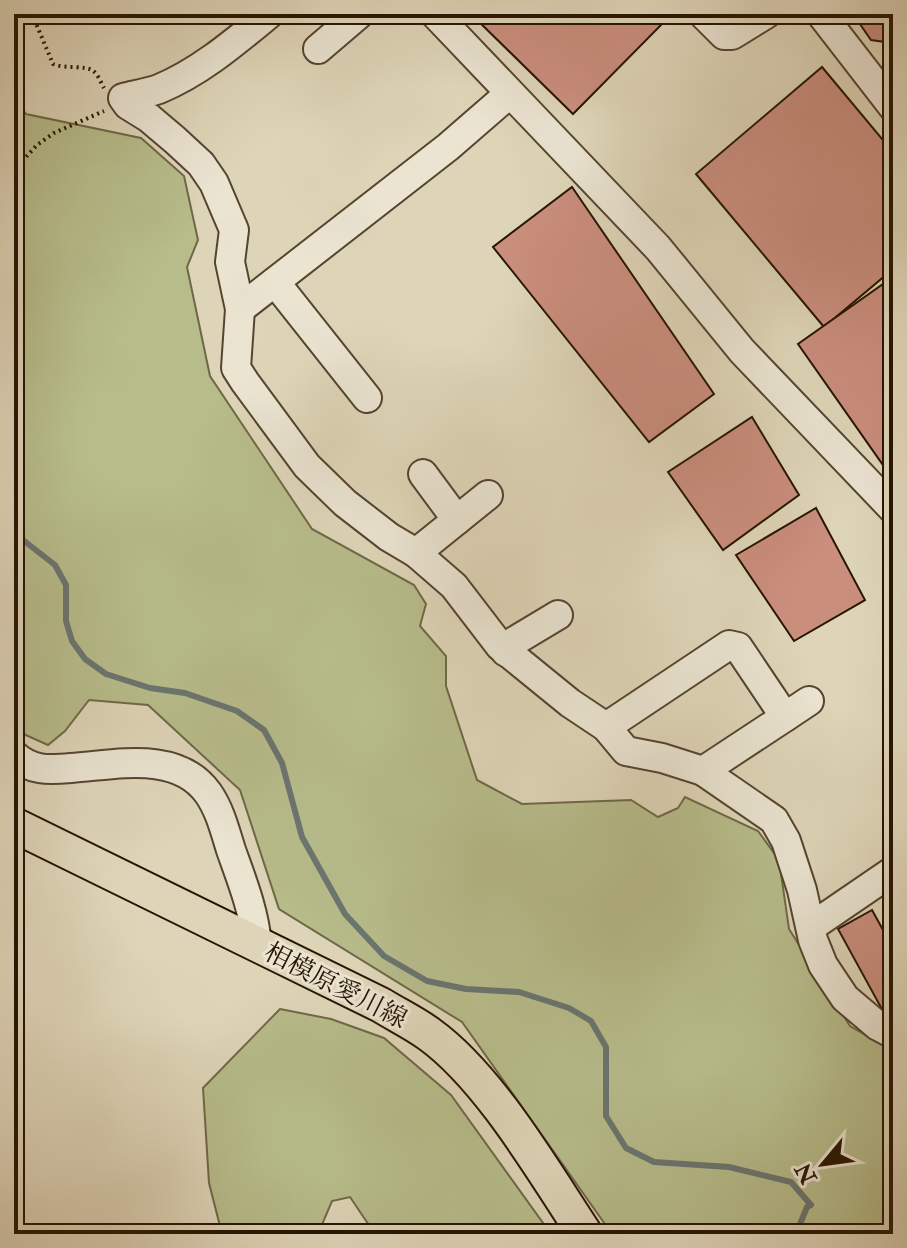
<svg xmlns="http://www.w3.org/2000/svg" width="907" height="1248" font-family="'IM FELL Double Pica','Noto Serif JP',serif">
<rect width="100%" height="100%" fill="#ded5b8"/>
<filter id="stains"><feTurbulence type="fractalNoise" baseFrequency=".0025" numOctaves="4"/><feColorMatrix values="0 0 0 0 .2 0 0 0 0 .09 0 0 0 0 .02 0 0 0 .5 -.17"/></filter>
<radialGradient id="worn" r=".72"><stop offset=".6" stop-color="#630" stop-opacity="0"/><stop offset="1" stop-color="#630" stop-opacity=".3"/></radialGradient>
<g fill="#b7bc8b" stroke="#6f6847" stroke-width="2">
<polygon points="14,97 26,114 141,138 184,176 198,240 187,267 210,376 312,529 414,585 426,604 420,626 446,656 446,686 477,780 522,804 631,800 658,817 678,808 685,797 758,831 779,860 789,929 850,1026 893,1051 893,1234 612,1234 462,1022 279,909 240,790 148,705 89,700 65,731 48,745 19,732 14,681"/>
<polygon points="280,1009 331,1019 384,1038 451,1095 551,1234 375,1234 350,1197 332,1201 318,1234 222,1234 209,1183 203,1088"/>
</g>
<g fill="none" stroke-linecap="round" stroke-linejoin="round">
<polyline stroke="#6a7570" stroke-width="6" points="14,533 55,565 66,585 66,621 72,641 85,659 106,674 150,688 185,693 237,711 264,730 282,763 302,837 345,914 384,956 427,981 466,989 519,992 569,1008 591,1021 606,1047 606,1116 626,1148 654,1162 729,1167 791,1182 811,1205 807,1207 796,1234"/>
</g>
<g fill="#ca8e7d" stroke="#271403" stroke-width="2">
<polygon points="471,14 653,14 662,24 573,114"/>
<polygon points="853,14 893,14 893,43 871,40"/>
<polygon points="822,67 893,152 893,269 824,327 696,174"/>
<polygon points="572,187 714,394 649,442 493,247"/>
<polygon points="893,277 893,458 883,465 798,344"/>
<polygon points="752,417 799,495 723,550 668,472"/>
<polygon points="816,508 865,600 794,641 736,555"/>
<polygon points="872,910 893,948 893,1008 884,1013 838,929"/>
</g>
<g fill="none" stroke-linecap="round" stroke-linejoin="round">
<g stroke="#554430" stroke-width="32">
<g id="minor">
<path d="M269,14C235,42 200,72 159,89C148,93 135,95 123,98L128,105L149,118L175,140L201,164L214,183L234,230L230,262L240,309L236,368L245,382L307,466L345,503L389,537L416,553L454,586L500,646L570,703L606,727L626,751L662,758L703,771L774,820L786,841L802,890L813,940L823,965L845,998L878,1026L893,1034"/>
<polyline points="435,14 658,248 742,351 893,509"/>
<polyline points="703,14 724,35 732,35 766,14"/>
<polyline points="821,14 893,107"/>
<polyline points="318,49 359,14"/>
<polyline points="275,282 367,398"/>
<polyline points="240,309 448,147 509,94"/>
<polyline points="423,474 457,520"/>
<polyline points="416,553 488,495"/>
<polyline points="506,652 513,642 558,615"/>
<polyline points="785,717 809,701"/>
<polyline points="606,727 729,645 738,647 785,717 703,771"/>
<path d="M14,755C31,771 48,770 71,768C116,765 177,750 208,793C220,810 225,831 231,850C242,881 254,911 257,944"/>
<polyline points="811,927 893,871"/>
</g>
</g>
<g stroke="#271403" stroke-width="38">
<path id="major" d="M14,825L381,1005C397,1015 414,1023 429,1034C489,1077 544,1172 585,1234"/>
</g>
<g stroke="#271403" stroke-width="4" stroke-dasharray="2 4" stroke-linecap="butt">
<path d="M32,14L53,64C65,69 86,65 93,71C98,74 101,83 104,88"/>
<polyline points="14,170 37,145 54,133 104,111"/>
</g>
<use href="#minor" stroke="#eae4d1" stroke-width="28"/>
<use href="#major" stroke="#ded5b8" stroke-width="34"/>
</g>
<g text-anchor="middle" stroke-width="6" stroke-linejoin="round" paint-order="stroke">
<g font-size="26" fill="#271403" stroke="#eae4d1">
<text transform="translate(336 985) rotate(27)" y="9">相模原愛川線</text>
</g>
</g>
<rect width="907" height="1248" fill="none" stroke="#ded5b8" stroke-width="48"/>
<rect x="16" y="16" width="875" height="1216" fill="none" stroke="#271403" stroke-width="4"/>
<rect x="24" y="24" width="859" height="1200" fill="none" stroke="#271403" stroke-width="2"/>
<g transform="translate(823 1164) rotate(241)" stroke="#eae4d1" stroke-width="6" paint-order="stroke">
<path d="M0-6L14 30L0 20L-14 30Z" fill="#271403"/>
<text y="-12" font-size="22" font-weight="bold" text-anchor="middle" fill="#271403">N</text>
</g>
<rect width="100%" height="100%" filter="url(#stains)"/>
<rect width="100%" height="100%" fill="url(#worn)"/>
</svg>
